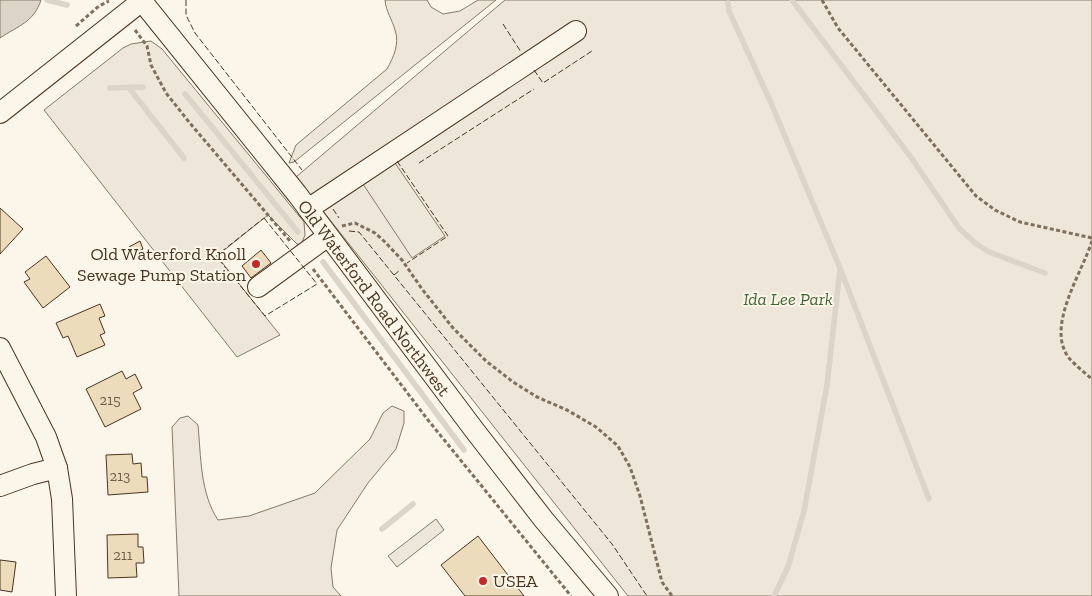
<svg xmlns="http://www.w3.org/2000/svg" width="1092" height="596" font-family="'Zilla Slab',serif">
<rect width="100%" height="100%" fill="#fbf6e9"/>
<g fill="#ede6d9" stroke="#887966">
<path d="M385,0H427L431,7L443,14L460,11L478,0H496L294,162L289,163L296,145L387,69C393,58 400,44 395,30C392,19 386,12 385,0Z"/>
<polygon points="505,0 1092,0 1092,596 628,596 296,177"/>
<polygon points="151,41 162,49 304,222 305,235 301,245 297,244 268,215 217,256 280,335 237,357 44,110 123,48 131,44"/>
<path d="M392,406L404,411V423L396,449L368,483L337,530L331,568L333,587L341,596H179L172,427L180,418L188,416L198,425C201,456 200,493 218,520L249,516L315,493L370,439L383,413Z"/>
</g>
<g fill="#ede7d9" stroke="#887966">
<polygon points="395,163 445,236 412,258 363,184"/>
<polygon points="436,519 444,530 397,567 388,556"/>
</g>
<path fill="#dcd4c6" stroke="#887966" d="M0,0H41C34,22 18,26 0,38Z"/>
<g fill="none" stroke-linecap="round" stroke-linejoin="round">
<g stroke="#dcd4c6" stroke-width="5.5">
<polyline points="47,0 67,5"/>
<polyline points="792,0 910,156 959,228 975,243 989,252 1045,273"/>
<polyline points="728,3 729,11 771,103 840,268 929,499"/>
<polyline points="110,88 143,87"/>
<polyline points="129,88 184,158"/>
<polyline points="185,94 298,232"/>
<polyline points="323,262 464,450"/>
<polyline points="382,529 413,504"/>
<polyline points="774,596 788,567 804,511 827,385 840,269"/>
</g>
</g>
<g fill="#ecdcbc" stroke="#4a3520">
<polygon points="0,208 23,229 0,254"/>
<polygon points="140,241 143,249 133,254 129,247"/>
<polygon points="261,250 271,263 251,278 242,266"/>
<polygon points="46,256 70,287 43,308 24,282 30,279 25,272"/>
<polygon points="100,304 105,316 99,318 105,333 100,335 105,345 77,357 68,336 63,338 56,323"/>
<polygon points="122,371 126,379 135,374 142,388 133,393 141,409 105,427 86,389"/>
<polygon points="132,454 133,464 141,463 142,477 147,477 148,492 108,495 106,455"/>
<polygon points="138,534 138,547 143,547 144,563 136,563 137,577 108,578 107,535"/>
<polygon points="478,536 524,596 465,596 441,565"/>
<polygon points="0,560 16,562 12,592 0,590"/>
</g>
<g fill="none" stroke-linecap="round" stroke-linejoin="round">
<g stroke="#4a3520" stroke-width="22">
<g id="minor">
<polyline points="141,0 297,194 475,431 544,520 608,596"/>
<polyline points="0,113 143,0"/>
<polyline points="308,209 576,31"/>
<polyline points="258,287 328,236"/>
<polyline points="0,348 46,437 57,468 62,499 66,596"/>
<polyline points="0,486 33,474 57,468"/>
</g>
</g>
<g stroke="#7f6f5c" stroke-width="3" stroke-dasharray="4 2.5" stroke-linecap="butt">
<polyline points="822,0 838,28 976,196 995,210 1020,222 1092,238"/>
<polyline points="76,26 99,6 109,1"/>
<polyline points="135,30 147,46 151,65 166,93 189,122 290,241"/>
<polyline points="342,226 355,223 375,233 384,241 402,260 422,289 453,328 486,361 513,382 537,397 567,410 596,427 618,446 630,467 640,496 662,582 672,596"/>
<path d="M1092,241C1082,273 1045,327 1069,358C1076,366 1085,373 1092,379"/>
<polyline points="313,269 428,420 571,596"/>
</g>
<use href="#minor" stroke="#fbf6e9" stroke-width="20"/>
<g stroke="#4a3520" stroke-width="1" stroke-dasharray="6 2.5" stroke-linecap="butt">
<polyline points="186,0 186,15 195,33 302,170"/>
<polyline points="503,24 521,52"/>
<polyline points="534,70 543,83 592,51"/>
<polyline points="397,161 448,236 407,263"/>
<polyline points="419,163 534,89"/>
<polyline points="333,209 339,218"/>
<polygon points="264,218 317,284 265,316 216,256"/>
<polyline points="349,231 359,232 612,544 647,596"/>
<polyline points="394,275 400,270"/>
</g>
</g>
<g fill="#c62828" stroke="#fbf6e9" stroke-width="2">
<circle cx="256" cy="264" r="5"/>
<circle cx="483" cy="581" r="5"/>
</g>
<g text-anchor="middle" stroke-width="4" stroke-linejoin="round" paint-order="stroke">
<g font-size="15" fill="#725f47">
<text x="110" y="405">215</text>
<text x="120" y="481">213</text>
<text x="123" y="560">211</text>
</g>
<g font-size="18" fill="#4a3520" stroke="#fbf6e9" text-anchor="end">
<text x="246" y="260">Old Waterford Knoll<tspan x="246" dy="21">Sewage Pump Station</tspan></text>
<text x="493" y="587" text-anchor="start">USEA</text>
</g>
<g font-size="18" fill="#4a3520" stroke="#fbf6e9">
<text transform="translate(374 298) rotate(53)" y="6">Old Waterford Road Northwest</text>
</g>
<g font-size="18" font-style="italic" fill="#436837" stroke="#fbf6e9">
<text x="788" y="305">Ida Lee Park</text>
</g>
</g>
</svg>
